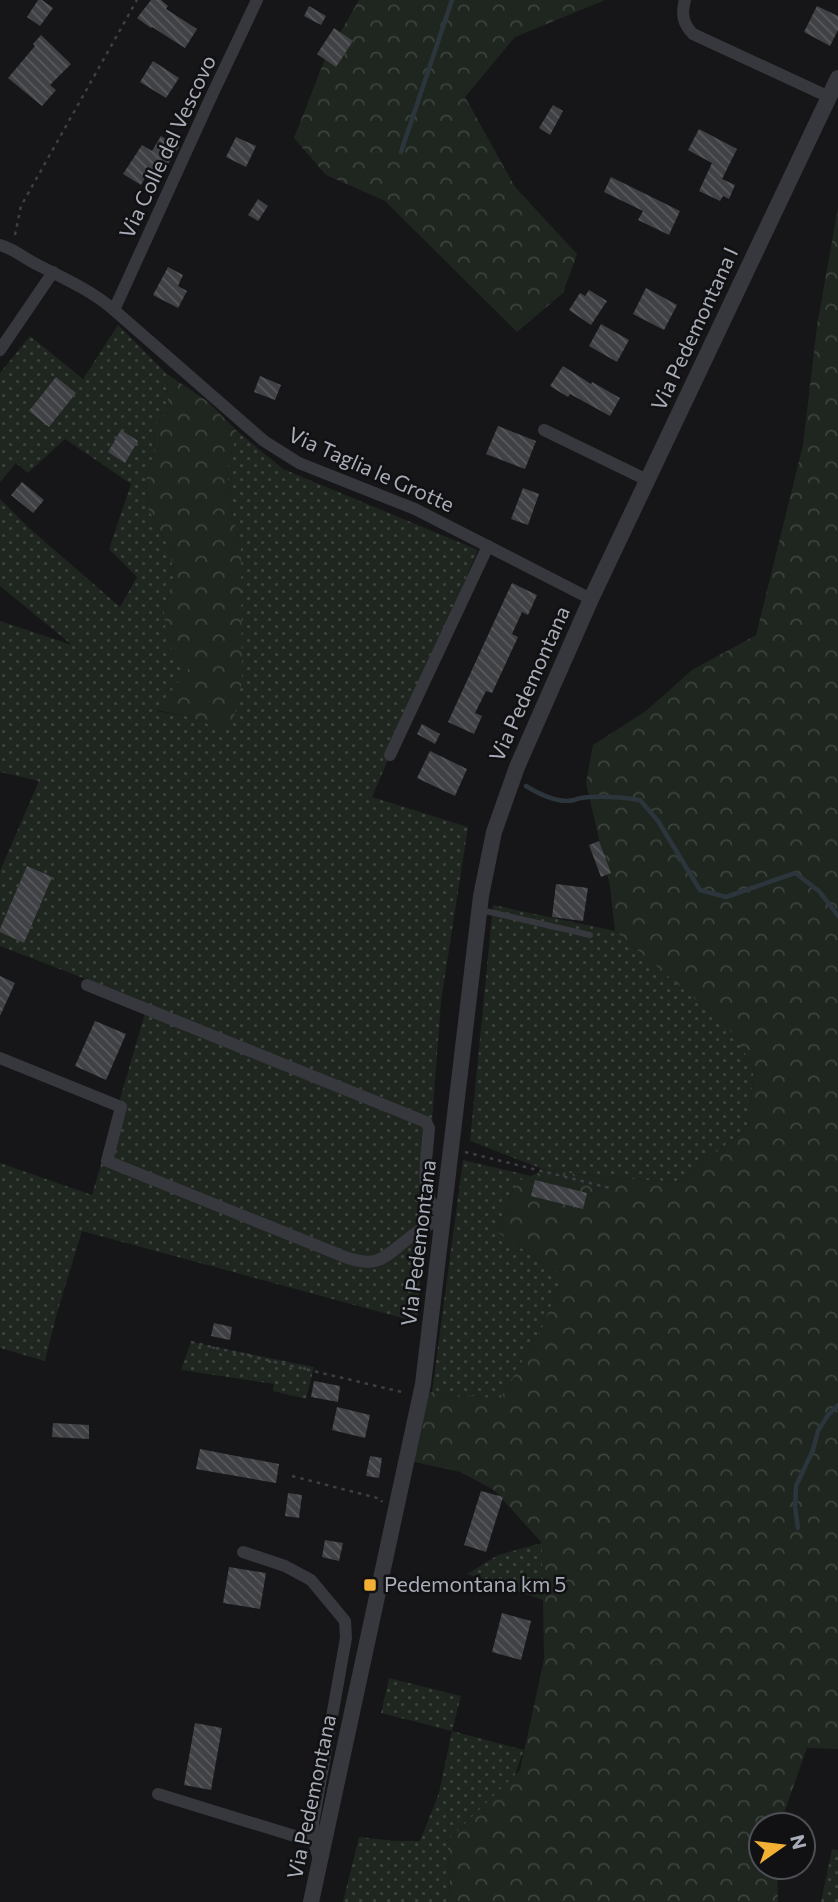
<svg xmlns="http://www.w3.org/2000/svg" width="838" height="1902" font-family="Commissioner,sans-serif">
<defs>
<pattern id="grass-dots" width="8" height="8" patternUnits="userSpaceOnUse" patternTransform="scale(1.75)"><rect width="8" height="8" fill="#1e261f"/><path d="M2 2h.1M6 6h.1" fill="none" stroke="#3c433d" stroke-width="1.8" stroke-linecap="round"/></pattern>
<pattern id="forest-crowns" width="20" height="18" patternUnits="userSpaceOnUse" patternTransform="scale(1.75)"><rect width="20" height="18" fill="#1e261f"/><path d="M2 6a3 3 0 1 1 6 0M12 15a3 3 0 1 1 6 0" fill="none" stroke="#3c433d"/></pattern>
<pattern id="building-back-hatch" width="6" height="6" patternUnits="userSpaceOnUse" patternTransform="scale(1.75)"><rect width="6" height="6" fill="#404145"/><path d="M-1 5l2 2M0 0l6 6M5-1l2 2" fill="none" stroke="#595a5e"/></pattern>
</defs>
<rect width="100%" height="100%" fill="#161618"/>
<g fill="url(#grass-dots)">
<polygon points="118,325 167,374 168,412 155,425 154,453 146,480 148,508 169,548 174,574 164,612 189,668 157,711 186,716 214,726 241,551 233,517 227,470 237,431 283,469 478,550 372,797 468,827 441,1001 417,1322 82,1231 57,1313 45,1361 0,1348 0,1163 92,1195 148,1003 0,946 0,871 39,781 0,772 0,621 72,645 0,586 0,499 28,527 120,607 137,577 109,549 131,484 65,439 28,473 16,463 0,482 0,373 30,336 83,379"/>
<polygon points="493,905 615,931 728,1027 754,1067 748,1127 679,1182 602,1177 545,1170 470,1141"/>
<polygon points="463,1160 531,1176 516,1182 497,1232 563,1276 542,1328 500,1399 432,1392"/>
<polygon points="191,1342 314,1367 306,1399 273,1391 274,1384 181,1370"/>
<polygon points="542,1543 543,1600 467,1574 498,1555"/>
<polygon points="389,1678 461,1696 452,1731 524,1750 514,1777 447,1841 450,1879 449,1902 343,1902 359,1837 397,1841 420,1841 439,1793 452,1731 381,1713"/>
<polygon points="832,1849 838,1850 838,1902 821,1902"/>
</g>
<g fill="url(#forest-crowns)">
<polygon points="359,0 605,0 515,37 465,97 515,187 577,254 563,293 517,332 385,201 326,175 294,138 325,59"/>
<polygon points="838,207 838,1749 807,1748 780,1825 761,1825 761,1867 777,1867 778,1902 449,1902 450,1879 447,1841 520,1770 544,1659 542,1543 494,1490 460,1472 406,1460 421,1396 432,1392 500,1399 542,1328 563,1276 497,1232 516,1182 545,1170 602,1177 679,1182 748,1127 754,1067 728,1027 615,931 610,886 586,783 593,745 646,711 692,670 756,635 803,445 817,326"/>
<polygon points="167,374 207,401 237,431 227,471 233,517 241,551 242,681 232,726 214,726 186,716 156,710 189,668 178,659 167,642 164,612 174,574 169,548 148,508 146,480 154,453 155,425 168,412"/>
</g>
<g fill="none" stroke-linecap="round" stroke-linejoin="round">
<g stroke="#2c353c" stroke-width="4.5">
<polyline points="401,152 452,0"/>
<path d="M526,786C539,794 558,804 574,800C580,798 584,797 590,797C607,796 623,797 640,800L658,821L700,890L726,897L795,873L819,891L838,916"/>
<polyline points="798,1528 795,1507 796,1486 813,1450 818,1431 828,1415 838,1405"/>
</g>
</g>
<g fill="url(#building-back-hatch)">
<polygon points="38,0 42,0 53,8 40,26 27,17"/>
<polygon points="151,0 161,0 168,6 166,9 197,29 185,48 152,27 151,28 137,18"/>
<polygon points="309,6 326,16 321,25 304,16"/>
<polygon points="817,6 838,16 838,30 830,46 804,32"/>
<polygon points="334,28 353,41 336,67 317,54"/>
<polygon points="41,35 71,64 50,85 56,90 42,106 8,78 35,46 33,44"/>
<polygon points="153,61 179,78 166,98 140,82"/>
<polygon points="553,105 563,111 550,135 539,128"/>
<polygon points="699,129 737,149 722,179 735,185 729,199 723,196 720,201 699,191 712,163 688,150"/>
<polygon points="161,136 179,147 156,183 146,176 141,185 123,174 142,145 152,151"/>
<polygon points="236,137 256,146 246,167 226,157"/>
<polygon points="611,177 680,211 669,235 638,220 643,211 604,192"/>
<polygon points="258,199 268,206 258,221 248,215"/>
<polygon points="168,267 183,275 178,286 187,291 178,308 153,295"/>
<polygon points="646,288 677,305 664,330 633,314"/>
<polygon points="589,290 607,301 591,325 569,310 580,293 585,296"/>
<polygon points="601,324 629,340 617,362 589,346"/>
<polygon points="563,366 591,384 592,382 620,398 610,416 570,394 568,397 550,386"/>
<polygon points="260,376 281,385 275,400 254,392"/>
<polygon points="56,377 76,393 49,427 29,411"/>
<polygon points="498,426 536,441 525,469 486,454"/>
<polygon points="121,430 138,441 125,463 108,452"/>
<polygon points="22,482 44,500 33,513 11,495"/>
<polygon points="523,488 539,494 528,525 511,519"/>
<polygon points="512,583 537,595 528,615 522,612 512,634 518,637 492,693 486,691 475,713 482,716 474,734 448,722"/>
<polygon points="422,724 440,734 435,744 417,734"/>
<polygon points="430,751 467,769 455,796 417,778"/>
<polygon points="599,841 611,873 601,877 589,845"/>
<polygon points="27,866 52,877 24,943 0,932 0,929"/>
<polygon points="556,884 588,888 583,921 552,917"/>
<polygon points="0,976 15,983 0,1016"/>
<polygon points="95,1021 126,1034 106,1080 75,1066"/>
<polygon points="535,1180 587,1193 583,1209 531,1196"/>
<polygon points="214,1323 232,1327 230,1340 211,1336"/>
<polygon points="314,1381 340,1386 338,1402 311,1397"/>
<polygon points="337,1407 370,1415 365,1438 332,1430"/>
<polygon points="53,1423 89,1425 89,1439 52,1437"/>
<polygon points="200,1449 279,1464 276,1483 196,1469"/>
<polygon points="370,1456 382,1458 379,1478 366,1476"/>
<polygon points="481,1491 503,1497 486,1552 464,1545"/>
<polygon points="288,1493 302,1495 299,1518 285,1516"/>
<polygon points="325,1540 343,1543 339,1561 322,1557"/>
<polygon points="229,1567 266,1573 260,1609 223,1603"/>
<polygon points="502,1613 531,1621 521,1660 492,1652"/>
<polygon points="195,1723 222,1728 211,1790 184,1785"/>
</g>
<g fill="none" stroke-linecap="round" stroke-linejoin="round">
<g stroke="#3d3f44" stroke-width="2.5" stroke-dasharray="3.5 5" stroke-linecap="butt">
<polyline points="15,235 21,206 137,0"/>
<polyline points="465,1152 610,1188"/>
<polyline points="191,1342 406,1393"/>
<polyline points="292,1476 381,1499 382,1502"/>
</g>
<polyline stroke="#37383d" stroke-width="6" points="481,910 590,935"/>
<g stroke="#37383d" stroke-width="12">
<path d="M685,0C681,14 683,24 693,34L829,97"/>
<path d="M0,245C15,249 25,259 38,265C65,279 91,290 114,310L264,441L299,463L415,509L591,599"/>
<polyline points="114,310 212,95 257,0"/>
<polyline points="0,350 53,272"/>
<polyline points="544,430 647,480"/>
<polyline points="390,755 488,546"/>
<path d="M0,1058L121,1107L107,1161L345,1257C379,1269 384,1257 409,1238C420,1229 431,1223 443,1218C439,1212 433,1206 430,1200C421,1182 428,1148 429,1128L426,1122L87,985"/>
<polyline points="243,1552 285,1566 311,1580 345,1621 346,1638 313,1823 314,1842 319,1859"/>
<polyline points="158,1794 314,1842"/>
</g>
<polyline stroke="#37383d" stroke-width="16" points="311,1902 423,1384 481,896 494,832 517,767 591,599 838,78"/>
</g>
<rect fill="#f2b134" stroke="#111113" stroke-width="2.5" x="363" y="1578" width="14" height="14" rx="3.5"/>
<g text-anchor="middle" stroke-width="5" stroke-linejoin="round" paint-order="stroke">
<g font-size="21" fill="#a8adb8" stroke="#111113">
<text transform="translate(168 147) rotate(-65)" y="7">Via Colle del Vescovo</text>
<text transform="translate(695 329) rotate(-65)" y="7">Via Pedemontana I</text>
<text transform="translate(371 470) rotate(24)" y="7">Via Taglia le Grotte</text>
<text transform="translate(530 684) rotate(-66)" y="7">Via Pedemontana</text>
<text transform="translate(419 1243) rotate(-83)" y="7">Via Pedemontana</text>
<text transform="translate(312 1797) rotate(-78)" y="7">Via Pedemontana</text>
</g>
<g font-size="21" fill="#a8adb8" stroke="#111113" text-anchor="start">
<text x="384" y="1592">Pedemontana km 5</text>
</g>
</g>
<g transform="translate(782 1846) rotate(76)"><circle r="33" fill="#111113" stroke="#4d4f55" stroke-width="2"/>
<path d="M0-5L12 26L0 18L-12 26Z" fill="#f2b134"/>
<text y="-10" font-size="19" font-weight="bold" text-anchor="middle" fill="#a8adb8">N</text>
</g>
</svg>
